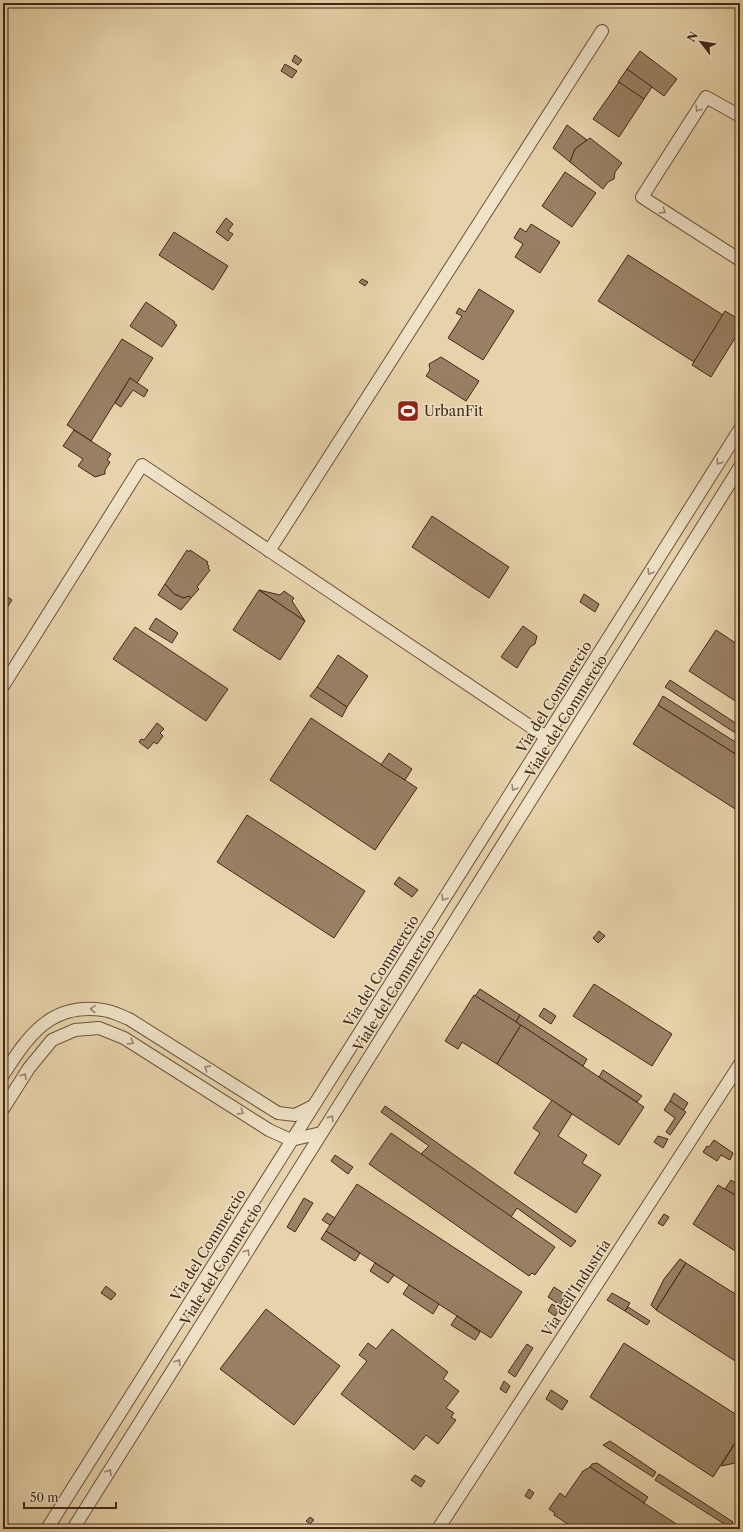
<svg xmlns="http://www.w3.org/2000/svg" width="743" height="1532" font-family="'Libre Caslon Text',serif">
<rect width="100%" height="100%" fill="#e7d3ab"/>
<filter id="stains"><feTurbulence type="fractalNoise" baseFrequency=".005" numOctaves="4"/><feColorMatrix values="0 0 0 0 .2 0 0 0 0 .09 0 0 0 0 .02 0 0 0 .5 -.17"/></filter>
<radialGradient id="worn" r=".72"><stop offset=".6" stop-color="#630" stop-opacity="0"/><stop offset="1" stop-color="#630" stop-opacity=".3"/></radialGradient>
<g fill="#998064" stroke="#442717">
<polygon points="640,51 677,79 664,96 627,69"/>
<polygon points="295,55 302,60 298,65 292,61"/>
<polygon points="285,64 297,71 292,78 281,71"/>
<polygon points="627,69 652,87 644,99 618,82"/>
<polygon points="619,82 644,99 619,137 593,119"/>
<polygon points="567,125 587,140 575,149 570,162 553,148"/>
<polygon points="590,138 622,163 615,172 614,179 608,182 603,189 570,162 575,149"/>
<polygon points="565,172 596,193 572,227 542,206"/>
<polygon points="226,218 233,224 228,231 233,234 228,241 216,232"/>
<polygon points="531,224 560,242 540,273 515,257 523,244 514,238 520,228 526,232"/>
<polygon points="174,232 228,266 213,290 159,255"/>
<polygon points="628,255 723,315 694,362 598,301"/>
<polygon points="362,279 368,282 365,286 359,282"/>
<polygon points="479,289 514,311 483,360 448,338 462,316 456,313 459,308 465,312"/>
<polygon points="146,302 175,322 174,324 177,325 162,347 130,326"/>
<polygon points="725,311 740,320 740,330 711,377 692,365"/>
<polygon points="122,339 153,358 137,383 130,378 91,441 67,425"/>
<polygon points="441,357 479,381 466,401 426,376 430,370 429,364"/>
<polygon points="130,378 148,390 144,397 133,390 121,407 115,403"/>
<polygon points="74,430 111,454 107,460 110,462 105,470 105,474 95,477 78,466 83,459 63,446"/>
<polygon points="432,516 509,567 489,598 412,547"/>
<polygon points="187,550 189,552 190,550 208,562 207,564 209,566 208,568 210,570 197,587 199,589 191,598 189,596 184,598 174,594 165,584"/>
<polygon points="165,584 174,594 184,598 189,596 191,598 181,610 158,595"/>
<polygon points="740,585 740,596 735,593"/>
<polygon points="259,590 305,621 280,660 233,630"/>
<polygon points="259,590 280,595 284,591 294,598 292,601 305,621"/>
<polygon points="3,594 12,600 3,614"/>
<polygon points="584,594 599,604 595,612 580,602"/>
<polygon points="156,618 178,633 172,643 149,629"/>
<polygon points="523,626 537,636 535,644 530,647 517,668 501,657"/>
<polygon points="135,627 228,689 206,721 113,659"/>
<polygon points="716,630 740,646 740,704 689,671"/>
<polygon points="338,655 368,676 347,707 317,687"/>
<polygon points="670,680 740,726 740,736 665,687"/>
<polygon points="317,687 347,707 342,717 310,696"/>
<polygon points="663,696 740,745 734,753 658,705"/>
<polygon points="658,705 740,757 740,812 633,744"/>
<polygon points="311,718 417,788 375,850 270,780"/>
<polygon points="157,723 164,729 160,733 163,736 157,744 154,742 148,749 139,742 141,739 144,740"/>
<polygon points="389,753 412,769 405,780 381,765"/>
<polygon points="247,815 365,891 334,938 217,862"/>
<polygon points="399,877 418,890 412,897 394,884"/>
<polygon points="599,931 605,936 598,943 593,938"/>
<polygon points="594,984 672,1034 652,1066 573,1016"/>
<polygon points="480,989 520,1015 516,1022 475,996"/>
<polygon points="474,995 521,1025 497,1064 462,1042 458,1049 445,1041"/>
<polygon points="544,1008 556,1016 551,1024 539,1016"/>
<polygon points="520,1015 587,1059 583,1066 516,1022"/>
<polygon points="521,1025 644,1107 619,1145 497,1064"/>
<polygon points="603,1070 642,1096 637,1102 599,1077"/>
<polygon points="674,1093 688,1103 683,1111 670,1101"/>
<polygon points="552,1100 572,1114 558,1136 587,1155 582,1163 601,1175 576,1213 514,1173 540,1133 533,1128"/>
<polygon points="670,1101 686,1112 670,1135 666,1132 675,1118 664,1110"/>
<polygon points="385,1106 576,1241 571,1247 517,1208 511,1217 421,1154 429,1146 381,1112"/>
<polygon points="391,1133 555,1247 535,1275 532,1273 529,1276 369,1164"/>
<polygon points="658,1136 668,1139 663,1148 654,1142"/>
<polygon points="714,1140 733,1153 730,1160 721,1155 717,1161 703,1152 707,1146 709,1147"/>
<polygon points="335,1155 353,1167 348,1174 331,1161"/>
<polygon points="731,1180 740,1186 738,1197 725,1189"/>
<polygon points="357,1184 522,1292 491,1338 326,1231"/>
<polygon points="718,1185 740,1198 740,1254 693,1224"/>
<polygon points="304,1198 313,1203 295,1232 287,1227"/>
<polygon points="327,1213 335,1218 330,1225 322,1220"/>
<polygon points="664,1214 669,1217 663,1226 658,1223"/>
<polygon points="326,1231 360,1253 355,1261 321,1239"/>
<polygon points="680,1259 686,1263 656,1310 651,1305 664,1279"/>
<polygon points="375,1263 394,1275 388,1283 370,1271"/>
<polygon points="686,1263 740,1297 740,1364 656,1310"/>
<polygon points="409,1285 439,1304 433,1314 403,1294"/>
<polygon points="106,1286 116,1294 111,1300 101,1293"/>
<polygon points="554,1287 566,1295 560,1305 548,1297"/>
<polygon points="612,1293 630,1303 625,1311 607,1300"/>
<polygon points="552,1304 560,1309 555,1316 548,1311"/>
<polygon points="628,1307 650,1321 647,1325 625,1311"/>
<polygon points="266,1309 340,1366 294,1425 220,1369"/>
<polygon points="457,1316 480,1332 475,1340 451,1325"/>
<polygon points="392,1329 448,1372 443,1379 459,1391 446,1408 454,1413 451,1417 456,1420 438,1444 426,1435 414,1450 341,1394 367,1361 359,1355 368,1343 376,1349"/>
<polygon points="624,1343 740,1417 740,1435 713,1477 590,1397"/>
<polygon points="527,1344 533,1348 515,1377 508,1372"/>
<polygon points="504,1381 510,1386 506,1393 500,1389"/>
<polygon points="551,1390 568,1401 562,1410 546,1399"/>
<polygon points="740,1435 740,1462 721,1466"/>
<polygon points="610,1441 656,1472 653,1477 603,1445"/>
<polygon points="597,1463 648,1497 644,1503 590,1467 592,1464"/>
<polygon points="590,1467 644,1503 684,1529 575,1529 554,1515 555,1513 549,1509 560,1493 565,1497 583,1471"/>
<polygon points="659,1474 733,1522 729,1527 655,1480"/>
<polygon points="415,1475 425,1481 421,1487 411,1480"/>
<polygon points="529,1489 534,1493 530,1499 525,1496"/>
<polygon points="310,1517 314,1520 310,1524 306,1521"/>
</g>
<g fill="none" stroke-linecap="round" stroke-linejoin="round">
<g stroke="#6d523c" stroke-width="14">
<g id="minor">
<polyline points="740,116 706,97 642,197 740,260"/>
<polyline points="269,551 602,31"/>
<polyline points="3,686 142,465 546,737"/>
<path d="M3,1075C28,1036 51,1002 103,1010C112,1011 121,1016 129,1019L278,1113L295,1115L313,1106"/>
<polyline points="3,1109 29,1068 52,1040 75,1030 99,1028 124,1038 269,1130 291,1140 321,1133"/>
<polyline points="47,1529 740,429"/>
<polyline points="73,1529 740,467"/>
<polyline points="438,1529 740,1064"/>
</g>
</g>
<use href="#minor" stroke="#efe2c8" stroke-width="12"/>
</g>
<defs><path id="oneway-chevron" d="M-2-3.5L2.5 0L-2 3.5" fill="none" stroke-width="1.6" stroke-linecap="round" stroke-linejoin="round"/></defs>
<g stroke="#9a8470">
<use href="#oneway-chevron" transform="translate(698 109) rotate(123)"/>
<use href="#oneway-chevron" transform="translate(663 211) rotate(33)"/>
<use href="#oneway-chevron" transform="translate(719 462) rotate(122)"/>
<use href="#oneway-chevron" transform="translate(650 572) rotate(122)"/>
<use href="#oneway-chevron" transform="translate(514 788) rotate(122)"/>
<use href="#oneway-chevron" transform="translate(444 898) rotate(122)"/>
<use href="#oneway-chevron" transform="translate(93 1009) rotate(-177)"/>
<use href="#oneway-chevron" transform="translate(131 1042) rotate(32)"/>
<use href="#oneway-chevron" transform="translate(207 1068) rotate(-148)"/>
<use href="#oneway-chevron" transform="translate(24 1076) rotate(-58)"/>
<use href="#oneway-chevron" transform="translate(241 1112) rotate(32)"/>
<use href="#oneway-chevron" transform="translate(331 1118) rotate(-58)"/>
<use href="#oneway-chevron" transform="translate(247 1252) rotate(-58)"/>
<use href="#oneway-chevron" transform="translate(178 1362) rotate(-58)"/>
<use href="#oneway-chevron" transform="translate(109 1472) rotate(-58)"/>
</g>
<defs>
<g id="stadium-square" transform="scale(1.15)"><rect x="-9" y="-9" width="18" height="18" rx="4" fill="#8f2418" stroke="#efe2c8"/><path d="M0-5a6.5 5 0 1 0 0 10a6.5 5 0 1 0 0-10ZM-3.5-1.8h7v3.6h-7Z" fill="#fff"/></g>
</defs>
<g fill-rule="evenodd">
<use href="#stadium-square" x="408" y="411"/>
</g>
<g text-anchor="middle" stroke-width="3" stroke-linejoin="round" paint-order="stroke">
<g font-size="14" fill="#442717" stroke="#efe2c8" text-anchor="start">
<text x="424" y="416">UrbanFit</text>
</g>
<g font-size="14" fill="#442717" stroke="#efe2c8">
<text transform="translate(554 697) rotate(-58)" y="5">Via del Commercio</text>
<text transform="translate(566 716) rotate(-58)" y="5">Viale del Commercio</text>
<text transform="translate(381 971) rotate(-58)" y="5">Via del Commercio</text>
<text transform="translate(394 990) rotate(-58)" y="5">Viale del Commercio</text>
<text transform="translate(208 1245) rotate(-58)" y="5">Via del Commercio</text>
<text transform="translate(221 1264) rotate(-58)" y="5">Viale del Commercio</text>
<text transform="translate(576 1288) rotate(-57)" y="5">Via dell'Industria</text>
</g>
</g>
<rect width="743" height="1532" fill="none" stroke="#e7d3ab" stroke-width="16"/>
<rect x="4" y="4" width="735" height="1524" fill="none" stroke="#442717" stroke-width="2"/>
<rect x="8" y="8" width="727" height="1516" fill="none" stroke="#442717"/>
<g transform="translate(701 42) rotate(301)" stroke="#efe2c8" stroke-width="3" paint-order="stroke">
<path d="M0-3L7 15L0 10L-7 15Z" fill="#442717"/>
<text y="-6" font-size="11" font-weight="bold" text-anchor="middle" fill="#442717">N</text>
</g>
<path d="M24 1502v6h92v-6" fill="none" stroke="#442717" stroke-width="2"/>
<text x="30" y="1502" font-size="12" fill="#442717" stroke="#efe2c8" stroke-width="3" paint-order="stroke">50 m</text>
<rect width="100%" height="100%" filter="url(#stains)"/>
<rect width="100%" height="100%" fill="url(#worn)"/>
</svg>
